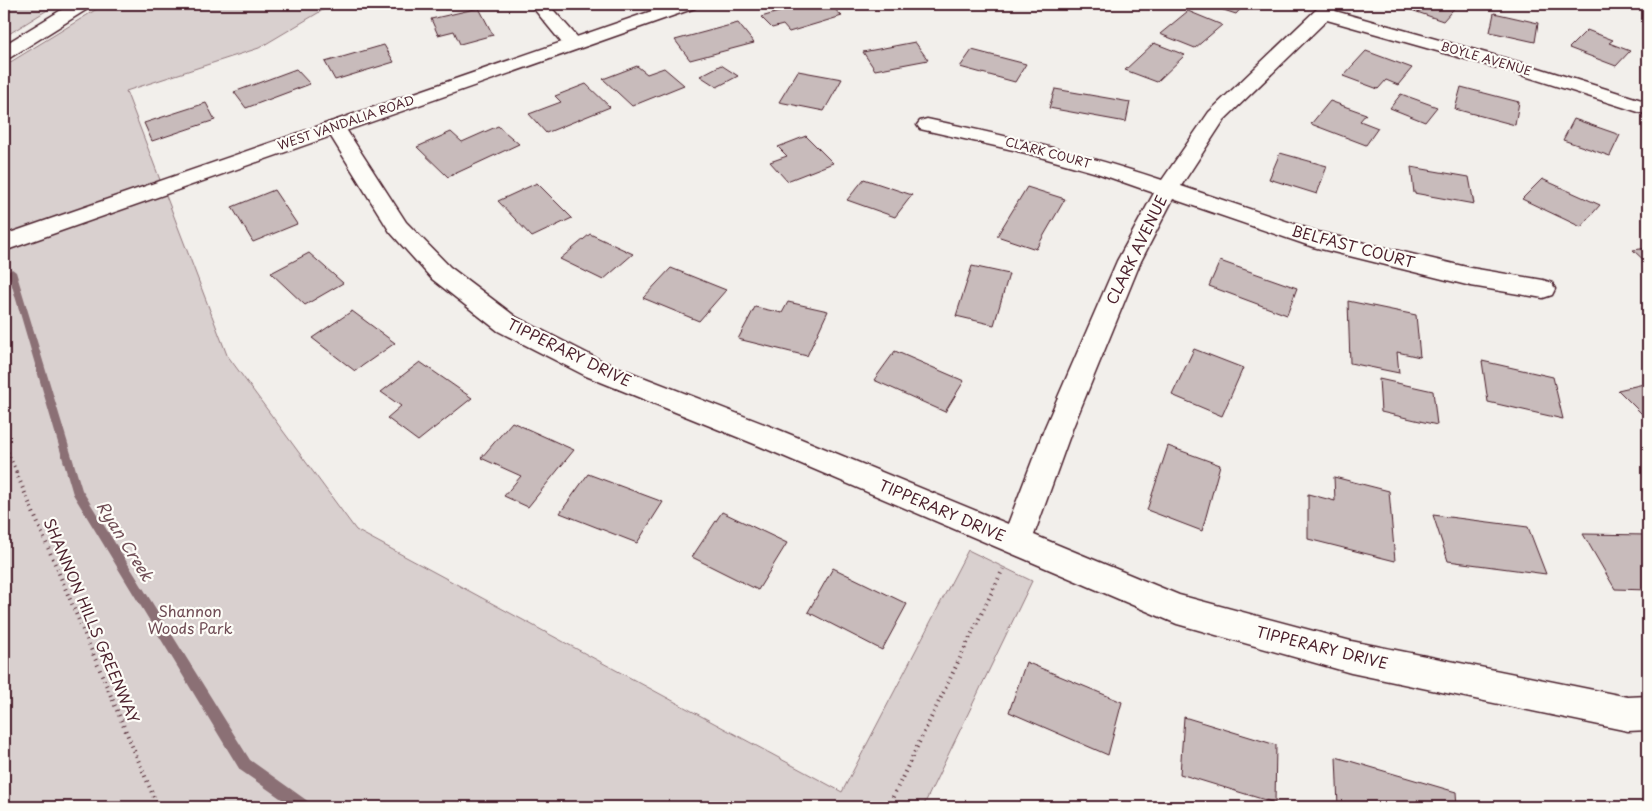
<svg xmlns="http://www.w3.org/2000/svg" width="1652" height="811" font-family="'Playpen Sans',sans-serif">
<rect width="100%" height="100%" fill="#f2efeb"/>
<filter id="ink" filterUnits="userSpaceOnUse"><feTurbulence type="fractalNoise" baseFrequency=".02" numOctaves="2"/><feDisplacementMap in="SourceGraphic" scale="10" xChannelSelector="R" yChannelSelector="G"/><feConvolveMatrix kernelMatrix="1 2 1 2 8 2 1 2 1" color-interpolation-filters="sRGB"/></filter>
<g filter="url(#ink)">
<g fill="#d9d0cf" stroke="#92787d">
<polygon points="4,4 57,4 4,37"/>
<polygon points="105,4 333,4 259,48 126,91 227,355 356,530 842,792 968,550 1032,581 923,807 4,807 4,66"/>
</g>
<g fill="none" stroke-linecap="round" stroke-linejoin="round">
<polygon fill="#8b6f75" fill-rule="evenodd" points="12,269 16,272 82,490 250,760 309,802 311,807 293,807 240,770 73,494 8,272"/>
</g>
<g fill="#c8bbbb" stroke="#4a1f2b">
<polygon points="807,4 829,4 842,16 789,32 783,25 772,28 761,17"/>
<polygon points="1205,4 1245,4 1236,14"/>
<polygon points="1394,4 1458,4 1443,21"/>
<polygon points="479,8 493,35 460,44 454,31 438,35 431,19"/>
<polygon points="1188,11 1222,25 1195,48 1160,34"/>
<polygon points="1494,13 1538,23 1535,42 1490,32"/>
<polygon points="738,23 754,43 690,60 675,40"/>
<polygon points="1587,30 1613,40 1609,43 1630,51 1616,66 1569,48"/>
<polygon points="915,42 928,60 875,70 863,52"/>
<polygon points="1154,43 1185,55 1157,82 1125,70"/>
<polygon points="384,45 394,62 335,80 325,62"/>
<polygon points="972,50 1026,64 1015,82 960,67"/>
<polygon points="1366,51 1412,68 1398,85 1386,80 1378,89 1343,76"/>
<polygon points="721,65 738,76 717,87 700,76"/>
<polygon points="637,66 647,74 664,68 684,85 632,106 603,79"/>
<polygon points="296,69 310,84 246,108 234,92"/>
<polygon points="798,71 842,79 824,111 779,102"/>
<polygon points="586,84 610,107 546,133 529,114 561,102 555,96"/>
<polygon points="1461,87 1519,102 1515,125 1455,109"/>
<polygon points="1055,89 1130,102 1126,122 1049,108"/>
<polygon points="1401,94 1437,107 1425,122 1390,108"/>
<polygon points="1330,101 1366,114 1360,121 1378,128 1366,145 1311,124"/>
<polygon points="206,103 215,120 152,141 144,123"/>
<polygon points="1574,119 1620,135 1610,156 1563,140"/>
<polygon points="498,126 519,144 448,177 417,147 451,132 462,142"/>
<polygon points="806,136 833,163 787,181 770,162 787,156 778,147"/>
<polygon points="1280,153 1327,166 1317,194 1269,179"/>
<polygon points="1411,167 1469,177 1474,204 1414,193"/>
<polygon points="864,179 912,195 895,217 847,200"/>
<polygon points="1542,179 1600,205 1581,227 1522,199"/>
<polygon points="537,183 572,218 532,237 498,201"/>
<polygon points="1027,187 1065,199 1036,249 997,236"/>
<polygon points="274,190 297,224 253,242 232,207"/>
<polygon points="590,234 633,254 603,280 560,259"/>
<polygon points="1648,248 1648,264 1633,250"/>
<polygon points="309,253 343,283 305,305 271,273"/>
<polygon points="1220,261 1297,288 1287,315 1209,286"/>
<polygon points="972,266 1009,274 994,325 956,316"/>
<polygon points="671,268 726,290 699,321 643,298"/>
<polygon points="1348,301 1416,315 1420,357 1397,352 1399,373 1350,363"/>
<polygon points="788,302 828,311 807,356 738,339 755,307 782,313"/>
<polygon points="352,311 395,343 355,371 312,338"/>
<polygon points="1194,349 1243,368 1222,416 1172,395"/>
<polygon points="895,351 964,381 945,412 874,380"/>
<polygon points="1482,361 1553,377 1563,419 1488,402"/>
<polygon points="420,362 472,398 418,441 387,418 401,406 381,392"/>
<polygon points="1379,379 1433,391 1437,425 1381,412"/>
<polygon points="1648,383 1648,420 1618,390"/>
<polygon points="512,422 574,450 528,507 504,496 521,476 481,458"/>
<polygon points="1168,446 1220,465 1202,531 1147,510"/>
<polygon points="588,474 663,502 637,543 560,513"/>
<polygon points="1334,477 1389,491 1395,561 1308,539 1308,494 1335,501"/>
<polygon points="722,512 787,543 758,590 692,557"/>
<polygon points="1433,515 1528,527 1546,574 1448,561"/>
<polygon points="1583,534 1648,535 1648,590 1615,589"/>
<polygon points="833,568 907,604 882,650 808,612"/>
<polygon points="1026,662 1122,702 1108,755 1009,712"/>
<polygon points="1184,717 1276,745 1275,803 1180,774"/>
<polygon points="1336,757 1456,792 1457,807 1338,807"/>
</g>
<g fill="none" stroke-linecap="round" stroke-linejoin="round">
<g stroke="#4a1f2b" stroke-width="3">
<g id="minor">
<polygon points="71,4 92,4 89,8 11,57 4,59 4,45"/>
<polygon points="530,4 548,4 580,40 582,44 580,48 573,50 566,48"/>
<path d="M1322,4H1340L1335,11L1529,65L1648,102V115L1515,73L1327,20L1224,120L1181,186L1318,232L1471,268L1543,280L1552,283L1555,289L1552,295L1543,298L1471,286L1313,247L1173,199L1141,261L1073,427L1034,535L1179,595L1351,641L1628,697L1648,696V730L1628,731L1351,673L1177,624L757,445L586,376L498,331L432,279L390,232L325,127L328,123L335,121L342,123L406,222L450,267L516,317L604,362L777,429L1008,524L1045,427L1117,261L1154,193L1097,173L1026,153L920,129L917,125L920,121L927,119C1007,136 1085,154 1162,180L1209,112Z"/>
</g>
</g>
<g stroke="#4a1f2b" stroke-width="3">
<polygon id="secondary" points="672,4 698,4 695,8 4,251 4,235"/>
</g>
<polyline stroke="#4a1f2b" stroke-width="3" stroke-dasharray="1 4" stroke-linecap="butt" points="4,443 17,473"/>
<g stroke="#4a1f2b" stroke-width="4" stroke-dasharray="1 4.5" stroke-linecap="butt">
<polyline points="16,472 158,807"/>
<polyline points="888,807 1003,569"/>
</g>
<use href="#minor" fill="#fdfcf7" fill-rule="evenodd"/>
<use href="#secondary" fill="#fdfcf7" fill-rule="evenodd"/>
</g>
</g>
<g text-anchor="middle" stroke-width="4.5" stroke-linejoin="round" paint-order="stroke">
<g font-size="12" fill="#4a1f2b" stroke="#fdfcf7">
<text transform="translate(1486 59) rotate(16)" y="4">BOYLE AVENUE</text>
<text transform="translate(346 123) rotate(-19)" y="4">WEST VANDALIA ROAD</text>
<text transform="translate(1048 153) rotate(15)" y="4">CLARK COURT</text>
</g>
<g font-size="15" fill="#4a1f2b" stroke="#fdfcf7">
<text transform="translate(1353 247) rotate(15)" y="5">BELFAST COURT</text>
<text transform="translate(1137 250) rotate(-64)" y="5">CLARK AVENUE</text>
<text transform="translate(569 353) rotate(26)" y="5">TIPPERARY DRIVE</text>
<text transform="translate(942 511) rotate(23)" y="5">TIPPERARY DRIVE</text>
<text transform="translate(91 621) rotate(67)" y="5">SHANNON HILLS GREENWAY</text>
<text transform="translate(1322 648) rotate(14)" y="5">TIPPERARY DRIVE</text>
</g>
<g font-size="15" fill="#6e4b54" stroke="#fdfcf7">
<text x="190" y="617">Shannon<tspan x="190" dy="17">Woods Park</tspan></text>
</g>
<g font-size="16" font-style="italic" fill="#704e56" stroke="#fdfcf7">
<text transform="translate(125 541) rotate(58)" y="6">Ryan Creek</text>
</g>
</g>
<rect width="1652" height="811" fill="none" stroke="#fdfcf7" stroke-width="20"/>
<rect x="10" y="10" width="1632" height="791" fill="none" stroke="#4a1f2b" stroke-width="2" filter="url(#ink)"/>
</svg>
